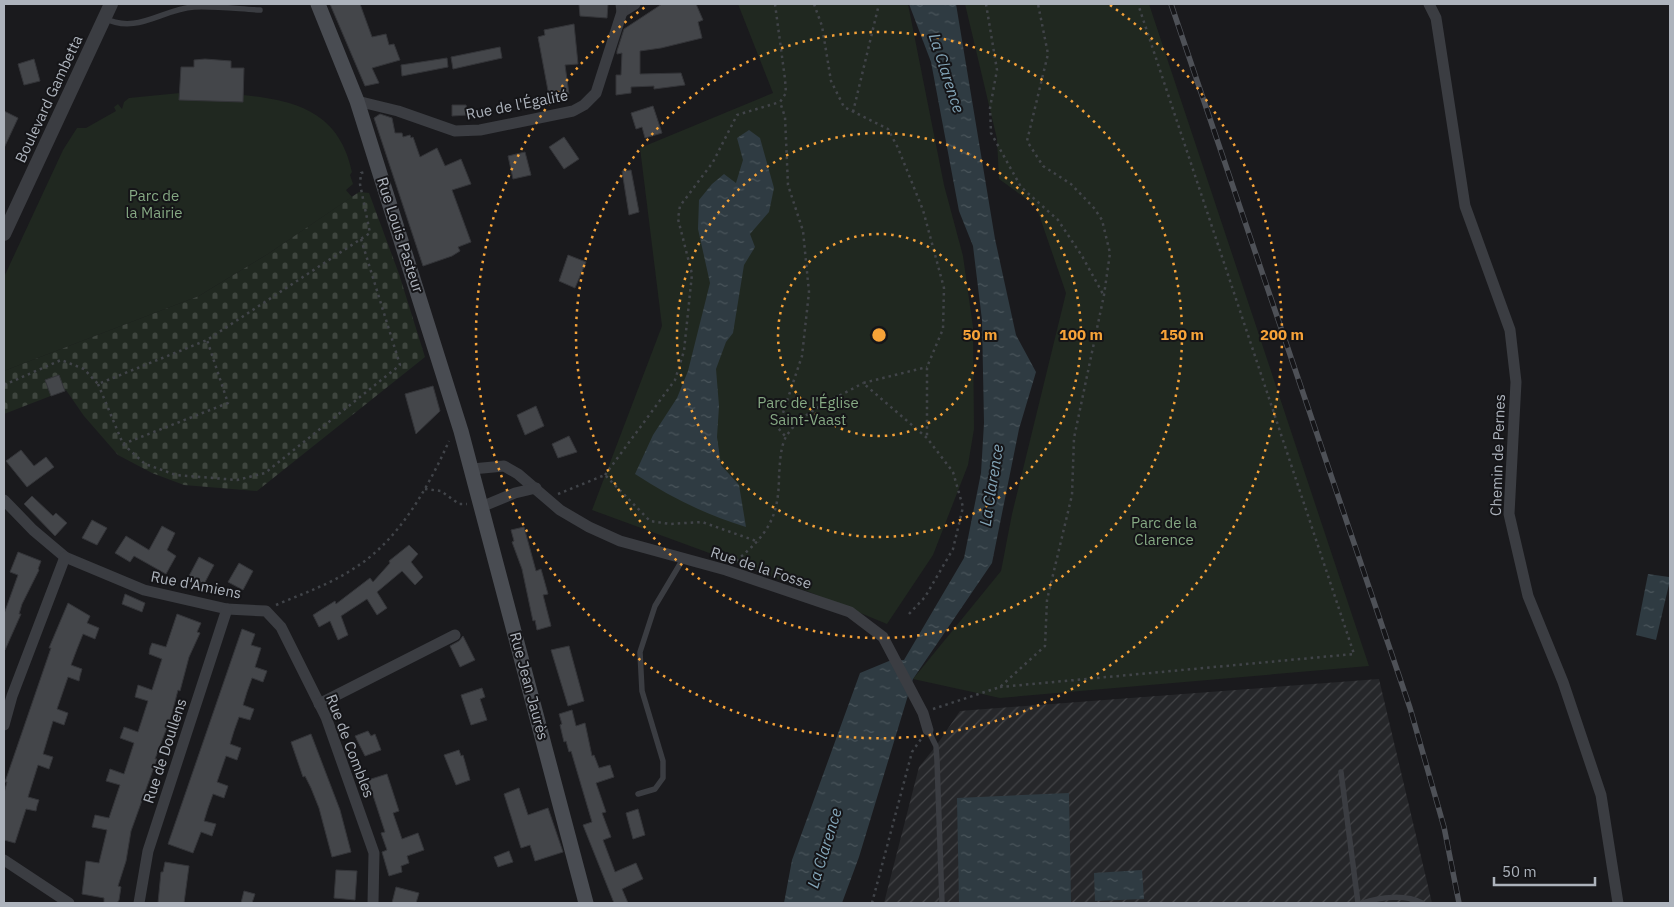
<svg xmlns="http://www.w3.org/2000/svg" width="1674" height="907" font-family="'IBM Plex Sans',sans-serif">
<defs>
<pattern id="industrial-furrows" width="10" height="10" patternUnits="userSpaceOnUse" patternTransform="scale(1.25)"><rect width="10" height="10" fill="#26272a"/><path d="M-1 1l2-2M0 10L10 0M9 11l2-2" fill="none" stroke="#434447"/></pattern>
<pattern id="cemetery-stones" width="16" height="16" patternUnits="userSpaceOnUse" patternTransform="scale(1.25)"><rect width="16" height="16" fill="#202820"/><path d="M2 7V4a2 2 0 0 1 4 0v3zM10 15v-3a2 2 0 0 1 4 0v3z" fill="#3e453e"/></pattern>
<pattern id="water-ripples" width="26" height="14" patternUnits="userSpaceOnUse" patternTransform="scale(1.25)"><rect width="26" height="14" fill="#2f3b42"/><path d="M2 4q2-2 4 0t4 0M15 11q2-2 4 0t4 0" fill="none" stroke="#4a555b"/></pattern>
</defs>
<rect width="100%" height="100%" fill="#1a1a1d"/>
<polygon fill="url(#industrial-furrows)" points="1379,679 1432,903 884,903 919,767 936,746 960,711"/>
<g fill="#202820">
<polygon points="738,4 908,4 944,185 963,256 973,327 974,429 968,465 933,555 887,624 761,572 592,510 662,326 640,148 773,93"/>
<polygon points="965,4 1149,4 1369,666 1000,698 913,679 1001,571 1012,514 1066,293 1036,206 999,179 997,139"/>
<path d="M180,93L227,101L243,102V95C297,100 340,113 352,172L350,175L353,184L346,190L352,197L268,254L199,296L4,371V277L63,150L77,128H86L116,111L114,107L118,104L122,109L124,102L129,98Z"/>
</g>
<polygon fill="url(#cemetery-stones)" points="359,192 369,193 399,274 425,357 257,491 184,485 152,473 118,455 84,416 66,390 4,414 4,371 199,296 268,254"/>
<g fill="url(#water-ripples)">
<polygon points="909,4 956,4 995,239 1016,335 1036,372 1019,429 992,563 913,679 859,857 842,903 784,903 792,860 860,673 889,661 904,660 964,558 981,473 984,423 982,320 973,246 959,211 931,62"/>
<path d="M749,130L760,138L774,188L769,212L750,234L755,247L744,265L733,333L726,342L716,369L719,406L717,437L721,465L739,485L746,527C706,515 670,497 635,474L653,435L677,398L688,371L710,283L698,229L699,200L712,184L724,174L736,183L743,160L737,138Z"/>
<polygon points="1648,574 1669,577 1670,580 1656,640 1636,635"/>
<polygon points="1069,793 1071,903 959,903 957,798"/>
<polygon points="1142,870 1144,899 1095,901 1094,873"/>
</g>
<g fill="#44464a" stroke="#343539">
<polygon points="330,4 360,4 372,37 386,34 389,45 394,44 400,60 372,68 379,83 365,86"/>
<polygon points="579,4 608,4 607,18 580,16"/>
<polygon points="662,4 696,4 703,20 698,22 702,38 661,48 640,51 640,74 681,73 685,85 654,89 654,86 631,87 631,93 616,95 616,75 621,75 622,53 617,54 617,51 624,29"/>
<polygon points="574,24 578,64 565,65 569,94 549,96 538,37 545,35 544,30"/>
<polygon points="500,47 502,58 453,69 451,57"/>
<polygon points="447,58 448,67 402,76 401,65"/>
<polygon points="34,59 40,81 24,85 18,64"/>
<polygon points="205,59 231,61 231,68 244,68 243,102 179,100 181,67 194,67 194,60"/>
<polygon points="452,105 466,105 468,115 452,116"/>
<polygon points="653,106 662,133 645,138 642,127 636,129 631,113"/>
<polygon points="4,111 18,118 4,148"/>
<polygon points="380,114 392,118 395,133 402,133 403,137 410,135 411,138 413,137 420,157 437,148 445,166 461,159 471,184 452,190 471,242 458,247 460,251 452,256 423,266 374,118"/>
<polygon points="564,137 579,159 564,169 549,147"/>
<polygon points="525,152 531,175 513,179 508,156"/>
<polygon points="631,170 639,212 629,215 622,171"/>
<polygon points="568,255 586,262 575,288 559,281"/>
<polygon points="59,375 65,391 51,396 45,380"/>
<polygon points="433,386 440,411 416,434 405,394"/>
<polygon points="536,406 544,426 525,435 517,415"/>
<polygon points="569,436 577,452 558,458 552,444"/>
<polygon points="21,450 34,466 46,457 54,467 27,487 6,461"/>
<polygon points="32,496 53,516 56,513 67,523 55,536 24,504"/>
<polygon points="92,520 107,528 97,545 82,538"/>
<polygon points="162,526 175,533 167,550 176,556 166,574 134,556 130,562 115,553 126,536 149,550"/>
<polygon points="524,527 536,571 541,569 548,594 543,595 551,626 537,630 535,620 533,621 522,569 512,542 514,541 511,530"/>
<polygon points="409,545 418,554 411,562 423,577 415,585 402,571 377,592 387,608 377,615 367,599 341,616 348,635 338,640 330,621 319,627 313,615 335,601 336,604 370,578 373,582 390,563 389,561"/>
<polygon points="18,552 41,561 38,569 39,570 22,604 19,614 21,614 5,650 4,614 18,575 10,572"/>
<polygon points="199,557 214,565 204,584 189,576"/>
<polygon points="239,563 253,571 243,590 228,582"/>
<polygon points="125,594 145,603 142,612 122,604"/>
<polygon points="68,603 90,616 87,623 99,628 95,639 83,634 77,649 71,665 82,669 80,676 79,681 68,677 57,709 68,713 64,725 53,721 43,754 53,757 49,769 38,765 28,797 39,800 37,806 36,811 26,809 15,843 4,840 4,793 7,782 5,782 51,648 49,648"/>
<polygon points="177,614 201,623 197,632 200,633 189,657 180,691 178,690 171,717 155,759 157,759 154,767 131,831 126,861 118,886 121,887 119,900 117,903 104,903 104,898 82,894 86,861 99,863 107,830 92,827 95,815 109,818 120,785 106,781 110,769 124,774 134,743 120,738 124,727 138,732 148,701 135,697 138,685 152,690 162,659 149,654 150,648 152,643 166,647"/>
<polygon points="242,629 255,634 251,645 261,648 255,667 267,671 263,682 252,678 247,692 243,705 254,709 250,720 239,717 234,731 230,744 241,748 237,760 226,756 217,782 228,786 224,798 213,794 208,808 204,821 216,824 212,836 201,832 193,853 168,844"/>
<polygon points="463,636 475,660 460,667 450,646 459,641"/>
<polygon points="569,646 584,701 568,706 551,650"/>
<polygon points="482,688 485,697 480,699 487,720 471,725 461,695"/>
<polygon points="572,710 576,726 585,723 592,756 594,755 599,768 610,765 614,777 596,783 606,812 602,813 611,837 603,840 615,872 636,863 643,879 622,889 628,903 614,903 583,825 592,822 571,751 569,752 566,741 564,742 560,725 562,724 559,714"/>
<polygon points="368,731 371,736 375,734 381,750 365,756 355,736"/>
<polygon points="311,734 340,810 351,852 332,857 319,808 311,788 305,776 303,777 291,742"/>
<polygon points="459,750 461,756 463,755 470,780 456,785 444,755"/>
<polygon points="387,774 399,811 393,813 402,839 418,833 424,850 407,856 409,863 401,866 402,872 389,876 382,852 387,850 381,833 385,832 368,780"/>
<polygon points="519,788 528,815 548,808 563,852 535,861 530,845 521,848 504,794"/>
<polygon points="638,809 645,835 633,839 626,813"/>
<polygon points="509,851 513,862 498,867 494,857"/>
<polygon points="165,862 189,866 184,903 158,903 161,872 163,872"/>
<polygon points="336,870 357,871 355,900 334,898"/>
<polygon points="396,887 419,893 416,903 392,903"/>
<polygon points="244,891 255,894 252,903 241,903"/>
</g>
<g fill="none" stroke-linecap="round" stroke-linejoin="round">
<g stroke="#414449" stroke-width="2.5" stroke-dasharray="2.5 4" stroke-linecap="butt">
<polyline points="775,4 785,79 786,93 780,102 785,117 788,185 803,231 809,292 802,356 778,428 786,437"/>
<polyline points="814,4 822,26 831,81 844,107 888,129 898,148 923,210 944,288 943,329 927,367 927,438"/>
<polyline points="986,4 997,70 990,108 991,133 1021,187 1058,220 1082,256 1103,294"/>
<polyline points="853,112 879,4"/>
<polyline points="98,384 123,444 228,403 207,340"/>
<polyline points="4,385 61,360 84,369 98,384 207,340 370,233 360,184 361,173 365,172"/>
<polyline points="123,444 145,464 176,475 237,480 265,473 400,365 361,239"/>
<polyline points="605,475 675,380 684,351 692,274 678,219 680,206 713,162 737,115 780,102"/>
<polyline points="425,489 441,491 459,504 467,504"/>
<polyline points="558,494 605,475 650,521 670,524 702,522 759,542"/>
<path d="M736,561C767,535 779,518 779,476C780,464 780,446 787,435C804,410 837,398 863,383"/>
<path d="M276,605C304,593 331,584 356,567C399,540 429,486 449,441"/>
<polyline points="909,614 925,597 953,549 963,507 953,472 927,438 863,383 927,367"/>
<polyline points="1000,687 1354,654 1138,4"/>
<polyline points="933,709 1000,687 1045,646 1047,600 1072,495 1074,438 1104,295 1110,253 1102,220 1094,208 1071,184 1043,166 1027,141 1048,54 1038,4"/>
<polyline points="872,903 912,752 921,739"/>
</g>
<g stroke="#3b3d42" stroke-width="5.5">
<path d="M104,18C137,35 162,9 194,7C216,6 239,9 260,10"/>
<polyline points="928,730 936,746 937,761 942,903"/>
<polyline points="1341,772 1358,903"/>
<polyline points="638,794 655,789 663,778 663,761 642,691 640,652 655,606 683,559"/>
<path d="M1362,903C1380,897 1406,894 1422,903"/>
</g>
<g stroke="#3b3d42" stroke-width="11">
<polyline points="1429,4 1436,18 1465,206 1510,330 1516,382 1509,514 1528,596 1563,682 1601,795 1618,903"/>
<polyline points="622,12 635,4"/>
<polyline points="357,101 398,111 455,131 480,130 573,111 584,105 596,93 622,12 621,4"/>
<polyline points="472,469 504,466 518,474 560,510 589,527 620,541 726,570 850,612 883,637 923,713 928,730"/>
<polyline points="4,500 33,530 65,557 144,590 227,609 266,611 281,627 326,717 374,853 373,903"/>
<polyline points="481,507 515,493 536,488"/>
<polyline points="319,704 455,635"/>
<polyline points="4,725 12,696 65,557"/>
<polyline points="4,860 69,903"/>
<polyline points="139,903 148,851 227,609"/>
</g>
<polyline stroke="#3b3d42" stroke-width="14" points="4,234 111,4"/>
<polyline stroke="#494c52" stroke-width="15" points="318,4 357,101 461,431 586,903"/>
<g stroke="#4e5157" stroke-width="5.5">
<polyline id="rail" points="1171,4 1410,708 1444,827 1459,903"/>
</g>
<use href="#rail" stroke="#151518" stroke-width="4" stroke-dasharray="11" stroke-linecap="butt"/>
</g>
<g fill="none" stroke="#f7a338" stroke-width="2.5" stroke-dasharray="2.5 5">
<circle cx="879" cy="335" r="101"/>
<circle cx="879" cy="335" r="202"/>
<circle cx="879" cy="335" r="303"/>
<path d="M1110 5A403 403 0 1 1 648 5"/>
</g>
<g text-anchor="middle" stroke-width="4" stroke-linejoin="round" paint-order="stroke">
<g font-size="15" fill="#adb3bc" stroke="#151518">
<text transform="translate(49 99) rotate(-65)" y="5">Boulevard Gambetta</text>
<text transform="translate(517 105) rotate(-11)" y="5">Rue de l'Égalité</text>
<text transform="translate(400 235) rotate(72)" y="5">Rue Louis Pasteur</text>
<text transform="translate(1498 455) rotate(-88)" y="5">Chemin de Pernes</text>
<text transform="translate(761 568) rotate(18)" y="5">Rue de la Fosse</text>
<text transform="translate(196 585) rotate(11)" y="5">Rue d'Amiens</text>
<text transform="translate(529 686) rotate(75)" y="5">Rue Jean Jaurès</text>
<text transform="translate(350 746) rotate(69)" y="5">Rue de Combles</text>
<text transform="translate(165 751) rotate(-72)" y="5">Rue de Doullens</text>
</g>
<g font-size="15" fill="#85a883" stroke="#151518">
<text x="154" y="201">Parc de<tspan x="154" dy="17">la Mairie</tspan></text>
<text x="808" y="408">Parc de l'Église<tspan x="808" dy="17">Saint-Vaast</tspan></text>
<text x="1164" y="528">Parc de la<tspan x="1164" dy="17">Clarence</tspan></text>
</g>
<g font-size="16" font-style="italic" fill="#83a5b8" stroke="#151518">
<text transform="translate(947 73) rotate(72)" y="6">La Clarence</text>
<text transform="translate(991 485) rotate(-81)" y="6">La Clarence</text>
<text transform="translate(824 848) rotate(-73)" y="6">La Clarence</text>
</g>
</g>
<circle cx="879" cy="335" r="8" fill="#f7a338" stroke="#151518" stroke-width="2.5"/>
<g font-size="15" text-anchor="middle" font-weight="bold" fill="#f7a338" stroke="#151518" stroke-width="4" stroke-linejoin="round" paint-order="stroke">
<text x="980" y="340">50 m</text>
<text x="1081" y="340">100 m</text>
<text x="1182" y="340">150 m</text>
<text x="1282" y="340">200 m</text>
</g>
<rect width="1674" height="907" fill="none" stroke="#adb3bc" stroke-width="10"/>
<path d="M1494 877v8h101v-8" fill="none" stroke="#adb3bc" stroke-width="2.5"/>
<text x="1502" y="877" font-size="15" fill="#adb3bc" stroke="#151518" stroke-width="4" paint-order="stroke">50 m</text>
</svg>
